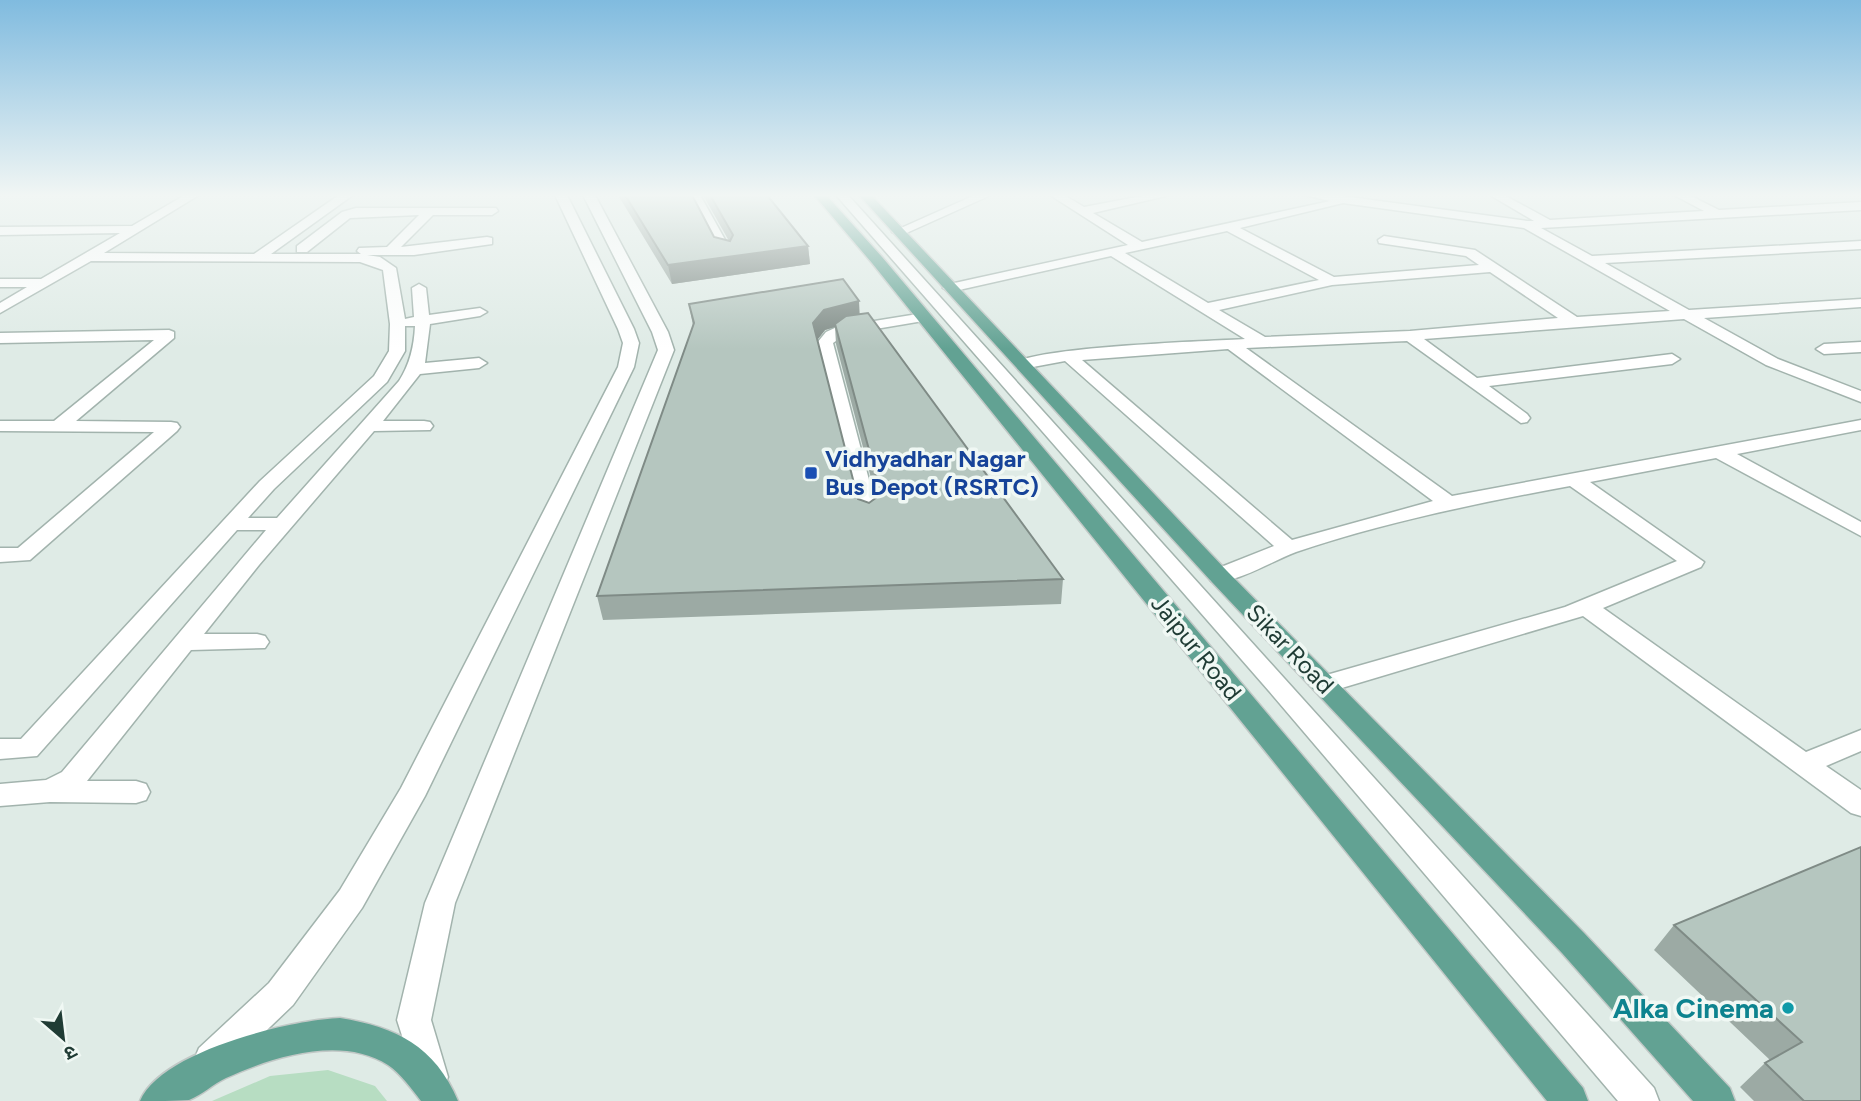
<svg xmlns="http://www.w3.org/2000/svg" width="1861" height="1101" font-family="Figtree,'Noto Sans Devanagari',sans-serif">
<rect width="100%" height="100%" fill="#dfebe6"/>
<polygon fill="#b7ddc2" points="328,1070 375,1086 387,1101 212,1101 270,1076"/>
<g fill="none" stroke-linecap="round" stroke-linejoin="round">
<g stroke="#a2b3ad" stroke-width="3">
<g id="minor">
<path d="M185,195H199L104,253L254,254L339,195H353L271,254H361L357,251L359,248L387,247L419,215L350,218L307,252H297V246L342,212L356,208H496L498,211L492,215H433L401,247L487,237L492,238V244L414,255H367L380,257L396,268L405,319L414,317L412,288L419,284L426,288L429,315L480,308L487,312L480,316L430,324L425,363L479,358L487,363L479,368L420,374L383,421H424L430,422L433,426L430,430L374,431L259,565L204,634H257L265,636L269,642L265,648L191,650L87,781H136L146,784L150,792L146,800L136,803L50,802L0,806V784L46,780L62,772L266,530H237L37,756L0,759V739H21L260,481L374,376L389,351L390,324L383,270L360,262L91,261L0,313V303L27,287H0V279H41L120,233L0,235V227L132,226ZM405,326H415C414,346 410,364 399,381L277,518H248L274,489L387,382L405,351Z"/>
<polygon points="555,195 567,195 634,329 639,343 634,367 425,796 362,908 293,1005 223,1072 211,1077 199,1072 194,1060 199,1048 269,983 340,890 401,788 618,367 623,343 618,329"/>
<polygon points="583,195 595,195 668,332 674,350 455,903 431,1020 448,1077 443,1089 431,1094 419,1089 397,1020 425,903 658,350 652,332"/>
<polygon points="688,195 700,195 733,254 731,257 719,254"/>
<polygon points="836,195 848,195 1654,1088 1659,1101 1618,1101 1269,691"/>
<polygon points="975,195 991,195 902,235 892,232"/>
<path d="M1050,195H1064L1084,207L1147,195H1170L1093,213L1142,242L1330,201L1305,195H1335L1527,221H1534L1490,195H1504L1550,220L1704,211L1674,195H1689L1719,210L1861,202V210L1541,228L1592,256L1861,241V249L1605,263L1689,310L1861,299V307L1704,318L1778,359L1861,391V402L1766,365L1684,319L1424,339L1477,378L1672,354L1680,359L1672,364L1489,386L1527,414L1530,418L1527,422L1521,423L1407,341L1246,348L1452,496L1861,420V430L1737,454L1861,522V536L1716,458L1590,482L1704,562L1701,567L1603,608L1806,752L1861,730V751L1826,766L1861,790V816L1851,813L1583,616L1325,693L1316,690L1313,684L1316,678L1565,607L1677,561L1570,486C1478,503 1385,522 1296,552C1274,560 1232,586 1211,581L1208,576L1211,571L1274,546L1065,361L1022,369L1014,364C1031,347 1211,341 1245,339L1111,256L950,292L943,288L950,284L1128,245ZM1343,203L1524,228L1670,311L1577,317L1475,250L1384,236L1378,240L1379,243L1466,256L1479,265L1334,277L1240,228ZM1227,231L1319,280L1208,303L1125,253ZM1490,272L1558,318L1410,331L1265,337L1219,310L1332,285ZM1228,349L1433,501L1292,540L1082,360Z"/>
<polygon points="924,313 929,314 929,320 846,334 833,343 879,518 869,524 862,522 817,343 826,332 837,327"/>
<polygon points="169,330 174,332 174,338 76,421 171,422 177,423 180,427 177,431 30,560 0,562 0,548 18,548 154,432 0,431 0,421 54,421 154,340 0,343 0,333"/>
<polygon points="1861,342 1861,352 1824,354 1816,349 1824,344"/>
</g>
</g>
<g stroke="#c1c8c6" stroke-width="3">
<g id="major">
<polygon points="814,195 826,195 882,257 1583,1088 1588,1101 1547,1101 872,263"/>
<polygon points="859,195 871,195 1227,571 1584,933 1730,1088 1735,1101 1693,1101 1562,953 1211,581"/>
<path d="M340,1018C396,1027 435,1046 458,1101H421C412,1089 400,1073 388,1065C341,1035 272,1057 226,1078C213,1084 202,1095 189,1100C176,1101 154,1101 140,1101C161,1051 290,1020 340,1018Z"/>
</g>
</g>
<use href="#minor" fill="#fff" fill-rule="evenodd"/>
<use href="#major" fill="#62a293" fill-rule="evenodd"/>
</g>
<g fill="#9caaa4" fill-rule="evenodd">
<polygon points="618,195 692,195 714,237 729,241 703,195 767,195 808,246 810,264 672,284"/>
<path d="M689,304L860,314L1063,579L1061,604L603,620L597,596L693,326ZM835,327L836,344L876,497L869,503L858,499L817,340L825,330Z"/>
<polygon points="1861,847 1861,1101 1754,1101 1740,1087 1765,1063 1770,1060 1654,950 1674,925"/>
</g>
<g fill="#7f8b86">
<polygon points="808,246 810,264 672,284 668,265"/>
<polygon points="859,301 860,321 835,324 835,327 825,330 814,344 813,323 824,310"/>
</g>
<g fill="#b5c6bf" stroke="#7f8b86" stroke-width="2">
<polygon points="625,195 692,195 714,237 730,241 733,235 710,195 767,195 808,246 668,265"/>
<polygon points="843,279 859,301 824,310 813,323 858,499 869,503 881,494 835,324 846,316 868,313 1063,579 597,596 694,323 689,304"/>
<polygon points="1861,847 1861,1101 1804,1101 1765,1063 1802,1042 1674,925"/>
</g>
<linearGradient id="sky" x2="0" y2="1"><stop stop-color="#80bbdf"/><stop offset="0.56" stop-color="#f1f6f4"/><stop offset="1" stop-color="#f1f6f4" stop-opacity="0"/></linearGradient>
<rect width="1861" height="349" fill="url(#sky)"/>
<rect fill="#1a4fb4" stroke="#f0f8f4" stroke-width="2.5" x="804" y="466" width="14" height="14" rx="3.5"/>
<circle fill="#0f9aa8" stroke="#f0f8f4" stroke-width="2.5" cx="1788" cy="1008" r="7"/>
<g text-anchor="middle" stroke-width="7" stroke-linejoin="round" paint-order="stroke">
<g font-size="24" font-weight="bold" fill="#164399" stroke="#f0f8f4" text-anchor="start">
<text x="825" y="467">Vidhyadhar Nagar<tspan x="825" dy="28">Bus Depot (RSRTC)</tspan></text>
</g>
<g font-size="24" fill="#203c35" stroke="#f0f8f4">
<text transform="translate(1196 648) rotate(51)" y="8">Jaipur Road</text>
<text transform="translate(1290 649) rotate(46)" y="8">Sikar Road</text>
</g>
<g font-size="28" font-weight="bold" fill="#0d838f" stroke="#f0f8f4" text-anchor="end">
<text x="1774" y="1018">Alka Cinema</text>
</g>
</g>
<g transform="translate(63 1038) rotate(152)" stroke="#f0f8f4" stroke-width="5" paint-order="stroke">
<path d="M0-5L12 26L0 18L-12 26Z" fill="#203c35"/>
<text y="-10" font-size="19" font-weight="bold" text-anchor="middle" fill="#203c35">उ</text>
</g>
</svg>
